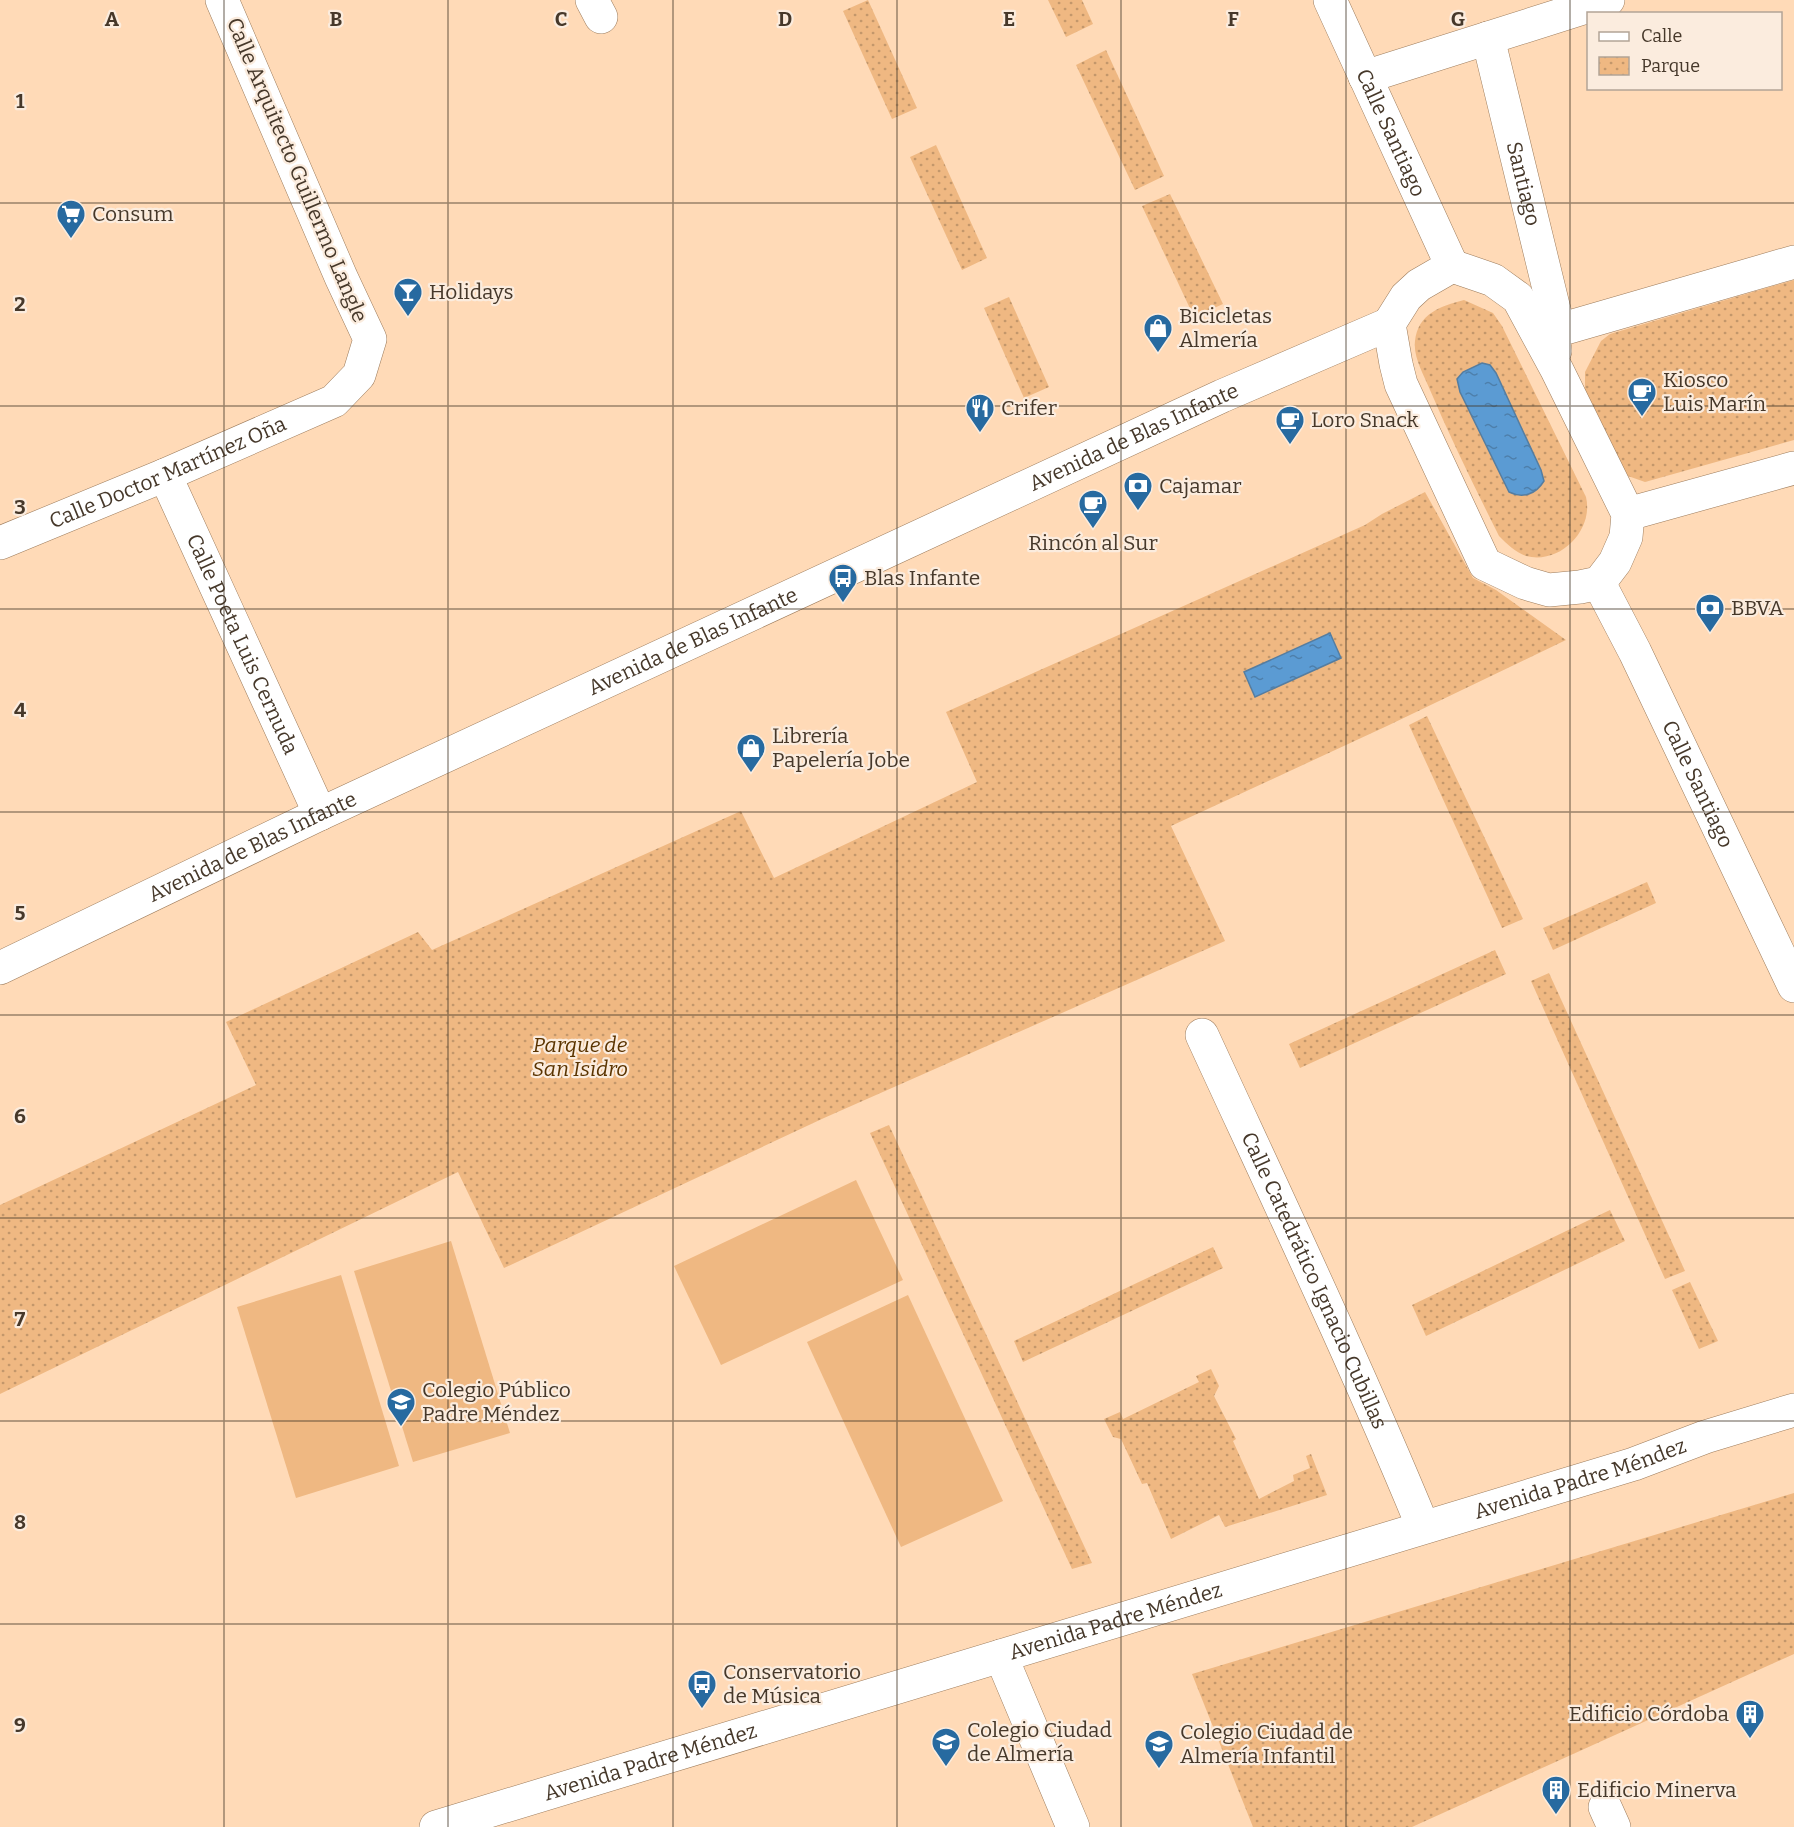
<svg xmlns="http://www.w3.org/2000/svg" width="1794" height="1827" font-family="Bitter,serif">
<defs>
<pattern id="park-dots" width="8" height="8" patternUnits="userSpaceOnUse" patternTransform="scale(1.5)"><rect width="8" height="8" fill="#efb882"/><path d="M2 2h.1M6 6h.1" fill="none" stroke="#c3976b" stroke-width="1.8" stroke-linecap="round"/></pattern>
<pattern id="water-ripples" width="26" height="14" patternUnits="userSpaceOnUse" patternTransform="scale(1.5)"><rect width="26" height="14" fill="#5b9bd3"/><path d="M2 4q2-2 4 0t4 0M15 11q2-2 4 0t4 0" fill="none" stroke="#4d7fab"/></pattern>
</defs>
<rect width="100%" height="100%" fill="#ffdab7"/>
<g fill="#efb882">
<polygon points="856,1180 903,1280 721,1365 674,1266"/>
<polygon points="451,1241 510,1433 413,1462 354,1271"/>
<polygon points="341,1275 399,1466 296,1498 237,1307"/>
<polygon points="908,1295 1003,1501 901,1547 807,1342"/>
</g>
<g fill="url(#park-dots)">
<polygon points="868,0 917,108 892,119 843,11"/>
<polygon points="1048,0 1082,0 1093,24 1066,37"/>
<polygon points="1106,50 1164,176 1135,190 1076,65"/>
<polygon points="936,145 987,258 962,270 910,157"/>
<polygon points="1170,194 1223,304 1194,317 1142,206"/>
<polygon points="1794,280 1794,440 1645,482 1628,476 1615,458 1585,397 1585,372 1601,341 1610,334"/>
<polygon points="1009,297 1049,387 1024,398 984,308"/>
<path d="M1464,300L1493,313L1502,326L1586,497C1594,530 1560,565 1526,556C1515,552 1507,544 1499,536C1475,488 1451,439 1430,390C1424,375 1413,357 1415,341C1418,314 1440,306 1464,300Z"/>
<polygon points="1425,492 1473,578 1496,590 1566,640 1387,726 1171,826 1225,941 824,1118 504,1268 458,1172 0,1394 0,1205 256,1085 226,1022 418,932 432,950 741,811 774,878 977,782 946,712 1365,525 1382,514"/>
<polygon points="1427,716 1523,919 1502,928 1409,725"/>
<polygon points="1647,882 1656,903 1553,950 1543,928"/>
<polygon points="1495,950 1506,974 1300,1068 1289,1044"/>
<polygon points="1549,973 1685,1271 1665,1279 1531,981"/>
<polygon points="889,1125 1092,1563 1072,1569 870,1133"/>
<polygon points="1610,1210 1625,1241 1426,1336 1412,1305"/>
<polygon points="1213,1247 1223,1268 1023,1362 1014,1341"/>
<polygon points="1690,1282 1718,1341 1699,1349 1672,1290"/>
<polygon points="1211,1369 1219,1386 1214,1396 1236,1439 1233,1441 1259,1499 1294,1481 1293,1475 1310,1468 1306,1456 1311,1454 1327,1495 1225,1527 1219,1515 1171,1539 1147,1483 1142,1484 1121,1439 1113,1437 1104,1419 1120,1412 1123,1419 1199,1382 1196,1376"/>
<polygon points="1794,1493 1794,1654 1412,1827 1253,1827 1192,1674"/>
</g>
<g fill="url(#water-ripples)" stroke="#557da0" stroke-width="1.5">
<path d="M1482,363L1490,365L1496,373L1541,470L1544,481C1536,494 1523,499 1509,492L1460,392L1457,379L1463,372Z"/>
<polygon points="1330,633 1341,658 1255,697 1244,672"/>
</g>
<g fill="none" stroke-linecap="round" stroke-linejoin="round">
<g stroke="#9d7c5c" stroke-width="34">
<g id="street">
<polyline points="592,0 601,17"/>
<path id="s1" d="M1488,38L1559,330"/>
<polyline points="1365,77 1608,0"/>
<polyline points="1555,351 1554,340 1559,330 1794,262"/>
<path id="s2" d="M165,475L320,814"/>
<path id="s3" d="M0,543L165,475L334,401L359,375L370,339L341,277L222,0"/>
<path id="s4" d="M1202,1035C1277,1198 1354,1360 1423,1527"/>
<polyline points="1605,1807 1614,1827"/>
</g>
</g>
<g stroke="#9d7c5c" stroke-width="34">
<g id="secondary">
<path id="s5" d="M1330,0L1452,266"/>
<polygon points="1452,266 1493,280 1518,298 1557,370 1628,514 1626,537 1615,562 1599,583 1580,587 1549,590 1525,583 1485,564 1401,384 1396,364 1389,324 1406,297 1419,285"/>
<polyline points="1628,514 1794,468"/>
<path id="s6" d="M1599,583L1635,652L1794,986"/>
<path id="s7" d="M0,968L320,814L1222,396L1389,324"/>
<polyline points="1001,1656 1073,1827"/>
<path id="s8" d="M436,1827L1634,1464L1705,1437L1794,1410"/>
</g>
</g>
<use href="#street" stroke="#fff" stroke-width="33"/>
<use href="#secondary" stroke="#fff" stroke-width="33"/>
</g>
<path fill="none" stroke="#46382a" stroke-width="1.5" stroke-opacity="0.55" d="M224,0V1827M448,0V1827M673,0V1827M897,0V1827M1121,0V1827M1346,0V1827M1570,0V1827M0,203H1794M0,406H1794M0,609H1794M0,812H1794M0,1015H1794M0,1218H1794M0,1421H1794M0,1624H1794"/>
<defs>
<g id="supermarket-pin" transform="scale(1.5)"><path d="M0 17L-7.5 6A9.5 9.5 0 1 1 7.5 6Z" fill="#276aa0" stroke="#fbecde"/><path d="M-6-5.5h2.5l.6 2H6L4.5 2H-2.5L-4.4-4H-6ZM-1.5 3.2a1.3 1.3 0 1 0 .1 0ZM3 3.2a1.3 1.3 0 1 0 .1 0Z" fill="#fff"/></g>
<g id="bar-pin" transform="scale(1.5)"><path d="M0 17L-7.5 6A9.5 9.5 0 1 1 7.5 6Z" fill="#276aa0" stroke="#fbecde"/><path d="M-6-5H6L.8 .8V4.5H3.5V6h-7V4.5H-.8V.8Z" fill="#fff"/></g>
<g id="shop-pin" transform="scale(1.5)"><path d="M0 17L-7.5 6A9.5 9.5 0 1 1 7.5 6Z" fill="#276aa0" stroke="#fbecde"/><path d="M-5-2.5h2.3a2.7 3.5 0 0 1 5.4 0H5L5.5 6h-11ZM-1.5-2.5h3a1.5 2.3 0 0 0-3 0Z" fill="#fff"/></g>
<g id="cafe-pin" transform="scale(1.5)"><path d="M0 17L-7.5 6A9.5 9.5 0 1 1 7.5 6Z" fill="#276aa0" stroke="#fbecde"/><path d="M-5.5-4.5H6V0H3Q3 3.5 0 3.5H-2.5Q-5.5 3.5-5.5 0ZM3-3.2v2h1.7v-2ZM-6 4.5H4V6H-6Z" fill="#fff"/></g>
<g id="restaurant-pin" transform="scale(1.5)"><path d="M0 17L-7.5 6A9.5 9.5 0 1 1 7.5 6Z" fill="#276aa0" stroke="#fbecde"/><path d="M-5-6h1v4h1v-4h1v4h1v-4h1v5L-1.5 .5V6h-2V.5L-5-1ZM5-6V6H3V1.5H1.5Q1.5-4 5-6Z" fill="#fff"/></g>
<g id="bank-pin" transform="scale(1.5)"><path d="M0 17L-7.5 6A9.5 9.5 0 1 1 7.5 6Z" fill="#276aa0" stroke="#fbecde"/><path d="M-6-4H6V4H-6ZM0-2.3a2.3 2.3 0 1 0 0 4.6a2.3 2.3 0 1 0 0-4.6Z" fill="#fff"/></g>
<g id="bus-pin" transform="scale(1.5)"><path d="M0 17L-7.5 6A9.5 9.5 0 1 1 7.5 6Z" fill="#276aa0" stroke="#fbecde"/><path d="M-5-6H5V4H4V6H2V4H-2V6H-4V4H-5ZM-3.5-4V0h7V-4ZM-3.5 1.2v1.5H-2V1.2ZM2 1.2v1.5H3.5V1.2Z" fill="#fff"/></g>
<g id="school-pin" transform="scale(1.5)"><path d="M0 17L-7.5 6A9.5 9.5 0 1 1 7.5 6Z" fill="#276aa0" stroke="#fbecde"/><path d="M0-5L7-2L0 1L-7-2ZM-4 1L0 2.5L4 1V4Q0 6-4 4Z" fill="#fff"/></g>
<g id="building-pin" transform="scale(1.5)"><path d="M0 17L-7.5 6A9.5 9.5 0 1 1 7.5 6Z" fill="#276aa0" stroke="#fbecde"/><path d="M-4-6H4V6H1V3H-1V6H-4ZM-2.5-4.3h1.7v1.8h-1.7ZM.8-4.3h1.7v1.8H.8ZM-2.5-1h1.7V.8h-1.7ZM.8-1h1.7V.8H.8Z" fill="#fff"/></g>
</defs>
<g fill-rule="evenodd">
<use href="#supermarket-pin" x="71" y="214"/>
<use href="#bar-pin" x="408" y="292"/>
<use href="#shop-pin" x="1158" y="328"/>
<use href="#cafe-pin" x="1642" y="392"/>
<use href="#restaurant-pin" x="980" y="408"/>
<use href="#cafe-pin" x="1290" y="420"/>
<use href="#bank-pin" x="1138" y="486"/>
<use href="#cafe-pin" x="1093" y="504"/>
<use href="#bus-pin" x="843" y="578"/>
<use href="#bank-pin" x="1710" y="608"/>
<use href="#shop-pin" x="751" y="748"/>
<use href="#school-pin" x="401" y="1402"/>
<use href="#bus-pin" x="702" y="1684"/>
<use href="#building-pin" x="1750" y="1714"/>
<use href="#school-pin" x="946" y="1742"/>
<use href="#school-pin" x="1159" y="1744"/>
<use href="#building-pin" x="1556" y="1790"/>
</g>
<g text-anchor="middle" stroke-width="4.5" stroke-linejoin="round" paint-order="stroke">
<g font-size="21" fill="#46382a" stroke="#fbecde">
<text dy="7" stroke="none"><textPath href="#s5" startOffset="146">Calle Santiago</textPath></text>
<text transform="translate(297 170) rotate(67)" y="7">Calle Arquitecto Guillermo Langle</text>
<text dy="7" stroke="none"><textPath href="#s1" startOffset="150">Santiago</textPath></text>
<text dy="7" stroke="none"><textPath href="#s7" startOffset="1252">Avenida de Blas Infante</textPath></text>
<text dy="7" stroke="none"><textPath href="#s3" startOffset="182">Calle Doctor Martínez Oña</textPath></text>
<text dy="7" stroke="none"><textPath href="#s7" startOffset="766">Avenida de Blas Infante</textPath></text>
<text dy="7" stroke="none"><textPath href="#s2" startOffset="186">Calle Poeta Luis Cernuda</textPath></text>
<text dy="7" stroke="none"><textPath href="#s6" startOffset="224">Calle Santiago</textPath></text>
<text dy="7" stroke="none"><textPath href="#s7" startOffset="280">Avenida de Blas Infante</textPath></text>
<text dy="7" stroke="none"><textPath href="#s4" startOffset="270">Calle Catedrático Ignacio Cubillas</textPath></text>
<text dy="7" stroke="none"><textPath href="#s8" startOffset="1196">Avenida Padre Méndez</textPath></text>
<text dy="7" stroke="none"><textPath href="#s8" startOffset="710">Avenida Padre Méndez</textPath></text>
<text dy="7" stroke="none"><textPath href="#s8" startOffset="224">Avenida Padre Méndez</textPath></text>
</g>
<g font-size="21" fill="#46382a" stroke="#fbecde" text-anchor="start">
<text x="92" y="221">Consum</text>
<text x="429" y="299">Holidays</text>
<text x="1179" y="323">Bicicletas<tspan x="1179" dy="24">Almería</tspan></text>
<text x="1663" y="387">Kiosco<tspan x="1663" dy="24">Luis Marín</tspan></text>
<text x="1001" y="415">Crifer</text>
<text x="1311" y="427">Loro Snack</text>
<text x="1159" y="493">Cajamar</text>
<text x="1093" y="550" text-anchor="middle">Rincón al Sur</text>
<text x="864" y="585">Blas Infante</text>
<text x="1731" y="615">BBVA</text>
<text x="772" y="743">Librería<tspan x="772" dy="24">Papelería Jobe</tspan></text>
<text x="422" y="1397">Colegio Público<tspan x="422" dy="24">Padre Méndez</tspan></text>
<text x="723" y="1679">Conservatorio<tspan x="723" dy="24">de Música</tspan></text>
<text x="1729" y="1721" text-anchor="end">Edificio Córdoba</text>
<text x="967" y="1737">Colegio Ciudad<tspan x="967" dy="24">de Almería</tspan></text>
<text x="1180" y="1739">Colegio Ciudad de<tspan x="1180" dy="24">Almería Infantil</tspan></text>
<text x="1577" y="1797">Edificio Minerva</text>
</g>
<g font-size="21" font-style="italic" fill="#5b3400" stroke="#fbecde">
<text x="580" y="1052">Parque de<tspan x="580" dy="24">San Isidro</tspan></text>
</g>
</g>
<g font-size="20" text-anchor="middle" font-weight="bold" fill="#46382a" stroke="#fbecde" stroke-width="4.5" stroke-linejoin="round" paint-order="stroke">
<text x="112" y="26">A</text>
<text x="336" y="26">B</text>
<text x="561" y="26">C</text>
<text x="785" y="26">D</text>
<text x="1009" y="26">E</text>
<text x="1233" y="26">F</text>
<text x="1458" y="26">G</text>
<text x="20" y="108">1</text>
<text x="20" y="311">2</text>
<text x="20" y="514">3</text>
<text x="20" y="717">4</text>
<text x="20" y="920">5</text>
<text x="20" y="1123">6</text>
<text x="20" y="1326">7</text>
<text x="20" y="1529">8</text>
<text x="20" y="1732">9</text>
</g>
<rect x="1587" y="12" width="195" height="78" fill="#fbecde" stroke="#b3a496" stroke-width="1.5"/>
<rect x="1599" y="32" width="30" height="9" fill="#ffffff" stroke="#b3a496" stroke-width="1.5"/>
<text x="1641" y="42" font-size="18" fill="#46382a">Calle</text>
<rect x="1599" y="57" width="30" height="18" fill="url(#park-dots)" stroke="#b3a496" stroke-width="1.5"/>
<text x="1641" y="72" font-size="18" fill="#46382a">Parque</text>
</svg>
